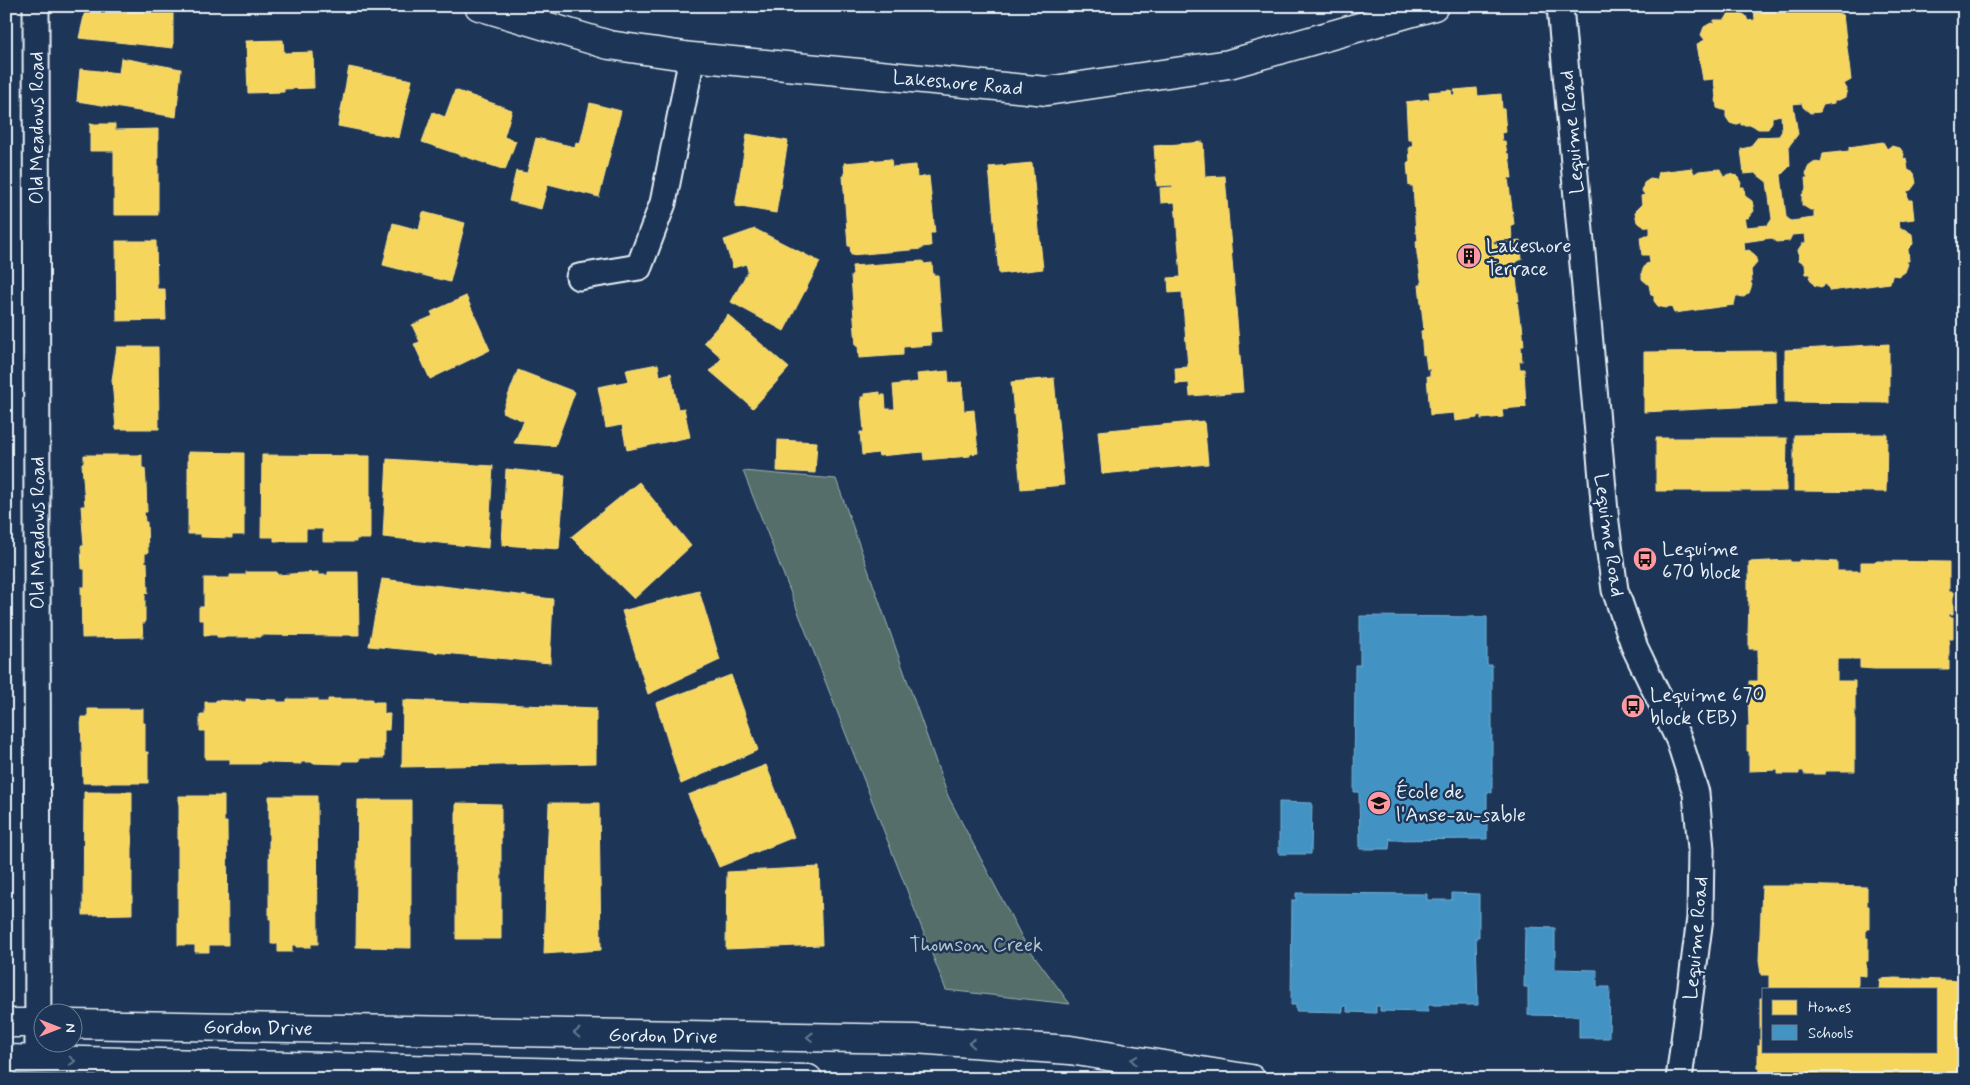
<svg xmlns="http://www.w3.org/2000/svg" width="1970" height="1085" font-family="Mynerve,sans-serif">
<rect width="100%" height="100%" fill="#1d3557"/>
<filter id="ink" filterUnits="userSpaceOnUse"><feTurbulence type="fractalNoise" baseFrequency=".02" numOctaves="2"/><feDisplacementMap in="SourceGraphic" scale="10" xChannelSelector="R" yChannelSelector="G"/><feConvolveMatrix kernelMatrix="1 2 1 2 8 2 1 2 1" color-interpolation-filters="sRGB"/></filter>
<g filter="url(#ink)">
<polygon fill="#546e6b" stroke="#9eb0b2" points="743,471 836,479 948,796 1025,943 1070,1004 946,990"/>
<g fill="#f6d55c" stroke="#f2dd8b">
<polygon points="119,6 173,7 173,48 79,38 86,8 117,12"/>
<polygon points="1835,6 1834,12 1843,15 1851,80 1844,84 1847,89 1845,97 1839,100 1834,100 1834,103 1823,105 1820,112 1810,113 1803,107 1802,103 1793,104 1798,134 1789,146 1790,166 1781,175 1786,217 1791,221 1814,218 1814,210 1810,210 1802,205 1802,195 1806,189 1805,178 1808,178 1806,174 1808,167 1815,162 1821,163 1823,154 1849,151 1849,147 1883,142 1887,149 1891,146 1900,148 1904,154 1903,159 1906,158 1908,170 1914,173 1916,183 1911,190 1907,191 1908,200 1912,200 1914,219 1899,221 1900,229 1904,229 1912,234 1913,244 1908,249 1909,261 1906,261 1908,264 1905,272 1899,276 1892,275 1890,283 1830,291 1826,284 1821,287 1814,285 1809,277 1811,274 1806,274 1805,264 1799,260 1798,250 1802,244 1806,242 1805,234 1792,235 1789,241 1776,242 1771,238 1744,242 1745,251 1749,250 1755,255 1757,263 1751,270 1752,281 1750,281 1752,285 1749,293 1744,297 1736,296 1734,305 1674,313 1671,306 1665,308 1658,306 1654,301 1654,296 1651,295 1649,285 1642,279 1642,271 1646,264 1650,263 1649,255 1642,255 1640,237 1650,235 1650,227 1645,227 1637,222 1635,212 1642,205 1641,196 1645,195 1642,191 1644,183 1650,179 1657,180 1659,172 1692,168 1694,174 1699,171 1720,169 1724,177 1729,174 1737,176 1741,183 1740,187 1744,187 1745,196 1752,201 1754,211 1748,218 1744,218 1746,227 1768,225 1772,219 1767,182 1755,173 1744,174 1741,149 1750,147 1758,137 1779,136 1782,131 1781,115 1772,117 1772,122 1768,129 1758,129 1752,125 1741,125 1741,122 1736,125 1730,123 1726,117 1726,111 1717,108 1714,79 1703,80 1697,44 1705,40 1701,35 1704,27 1711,23 1714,24 1714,20 1725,20 1729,13 1740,12 1746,16 1748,21 1755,20 1754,7"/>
<polygon points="283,40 284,53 313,52 314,88 284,89 284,92 248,93 246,41"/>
<polygon points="121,58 181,69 176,117 77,101 80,69 119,73"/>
<polygon points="349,67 412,80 399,138 338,126"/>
<polygon points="1477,88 1478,96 1501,94 1502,109 1504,109 1506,132 1501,133 1502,141 1505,141 1507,154 1509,154 1512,178 1508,178 1514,224 1511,225 1512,239 1493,241 1494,244 1520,241 1522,259 1514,263 1519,301 1517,301 1520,323 1522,323 1524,346 1521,346 1522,361 1519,361 1520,369 1524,369 1526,407 1502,409 1503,417 1481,419 1481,415 1477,416 1477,418 1455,421 1454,413 1430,415 1427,376 1430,376 1430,369 1427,369 1425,354 1423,355 1421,331 1424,330 1419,285 1422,285 1417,254 1416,241 1418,240 1417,232 1416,233 1413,186 1409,186 1407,163 1410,162 1409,147 1413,147 1412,140 1408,140 1406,102 1430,99 1429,92 1451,90 1452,95 1455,95 1454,90"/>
<polygon points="455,90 512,110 504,137 516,141 505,170 422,142 433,112 445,117"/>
<polygon points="590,103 621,111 599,197 548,184 541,209 509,201 516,171 527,173 536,138 575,147 576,142 580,144"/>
<polygon points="90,124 115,124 115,130 158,129 158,215 114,215 114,151 90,151"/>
<polygon points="747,134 788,141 776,213 735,206"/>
<polygon points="1203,142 1205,177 1225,176 1243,392 1190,396 1189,383 1176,384 1175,368 1188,367 1182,292 1169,293 1168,278 1181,277 1175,202 1161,203 1160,188 1173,187 1173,185 1157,186 1154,146"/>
<polygon points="891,159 892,167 916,165 917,178 929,176 935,233 930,233 931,246 922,247 922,249 851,255 850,246 848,246 843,176 845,176 844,163"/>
<polygon points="1032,163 1043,269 999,274 989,167"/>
<polygon points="423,212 465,223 450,282 383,265 393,223 419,230"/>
<polygon points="755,229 820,262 784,331 731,302 748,271 746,264 733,268 724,240"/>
<polygon points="116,241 156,241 157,289 165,289 166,320 117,321"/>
<polygon points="923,261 924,264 932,263 933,275 938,275 942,331 930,332 931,345 903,347 903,355 859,358 858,346 856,346 851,276 853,275 852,266"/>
<polygon points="466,296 490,350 430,379 414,344 420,342 412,325 433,316 431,312"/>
<polygon points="728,315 789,368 753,408 710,371 722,358 704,342"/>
<polygon points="1889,344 1889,403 1785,402 1785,350"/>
<polygon points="117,347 158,347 159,429 116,429 112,380"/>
<polygon points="1775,351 1776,405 1644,412 1644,352"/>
<polygon points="658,364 660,376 671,373 678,409 684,408 690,437 627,450 622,425 606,428 598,387 629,381 626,370"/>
<polygon points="518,370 575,392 555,446 514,443 524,421 502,412"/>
<polygon points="948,371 949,383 962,382 964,411 974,410 978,453 970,454 970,456 924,460 923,452 879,456 878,453 862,455 860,432 864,432 861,397 865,397 865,394 880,392 880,395 885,395 886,409 895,409 893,385 918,382 917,374"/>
<polygon points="1054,378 1064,485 1021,489 1011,382"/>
<polygon points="1204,421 1208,464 1102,474 1098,431"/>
<polygon points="1887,434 1886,492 1794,491 1794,435"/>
<polygon points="1656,438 1787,438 1786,491 1656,491"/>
<polygon points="778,440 817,442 815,473 777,471"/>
<polygon points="188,452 244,453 244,535 232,535 232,538 201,537 201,534 188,534"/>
<polygon points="84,455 142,455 142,468 145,468 146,482 147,512 144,512 145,522 147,522 148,553 145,553 145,563 147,562 148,593 145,593 145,623 142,623 143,637 82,638 81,587 85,587 85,569 82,569 81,546 84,546 81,506 85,506 82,463 84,463"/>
<polygon points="262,455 370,456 370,539 356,539 356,542 323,542 323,529 306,529 306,541 274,541 274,537 261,537"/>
<polygon points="387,459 493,466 488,548 383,537"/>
<polygon points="506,469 565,475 559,549 502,545"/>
<polygon points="639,482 691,546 634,599 571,537"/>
<polygon points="1790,560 1790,562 1799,562 1799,560 1837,562 1837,571 1861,571 1861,562 1875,562 1875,561 1949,562 1949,592 1953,592 1953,614 1949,614 1949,617 1953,617 1953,639 1949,639 1949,669 1874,669 1860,668 1860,659 1837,659 1837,681 1855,681 1855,771 1825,771 1825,774 1804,774 1804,771 1799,771 1799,774 1778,774 1778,770 1749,771 1749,751 1747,751 1747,727 1749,727 1748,696 1749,696 1749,681 1758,681 1758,649 1749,649 1749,635 1748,635 1749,601 1748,601 1748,580 1749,580 1749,562"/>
<polygon points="246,572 277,572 277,575 318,572 318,575 328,575 328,572 358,572 359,635 342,635 342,636 261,635 261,637 217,637 217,635 204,635 204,620 199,620 199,607 204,607 204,578 230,578 230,575 246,575"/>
<polygon points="382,579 553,599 550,663 369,646"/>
<polygon points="699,591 720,660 648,694 622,611"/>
<polygon points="731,675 758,750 681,784 656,703"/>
<polygon points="246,699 277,700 277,702 287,702 287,699 318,699 318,702 328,702 328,699 372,699 372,702 384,702 384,714 390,714 389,730 384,730 384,758 359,758 359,761 342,761 342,764 312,763 312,762 301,762 301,764 271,763 271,762 260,762 260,764 230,764 230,759 205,759 205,731 200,731 200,715 205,715 205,702 216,702 216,700 246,702"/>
<polygon points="403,700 596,708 596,763 402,767"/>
<polygon points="88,709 143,709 143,723 145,723 145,752 148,752 148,783 83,783 81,717 88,717"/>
<polygon points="766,765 794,837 719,867 688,795"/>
<polygon points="84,792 132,792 132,914 83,915"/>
<polygon points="179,796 224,796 224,822 227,822 228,945 209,945 209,952 195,952 195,945 178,945 178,822 179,822"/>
<polygon points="269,796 317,796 318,944 311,944 311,947 296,947 296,945 292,945 292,952 278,952 278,944 271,944 271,919 269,919"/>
<polygon points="358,800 411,800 411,948 356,947"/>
<polygon points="456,803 501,804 501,939 456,939"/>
<polygon points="549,803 599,803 601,950 544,954"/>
<polygon points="819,867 822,945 726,949 727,872"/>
<polygon points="1790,885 1867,887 1867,906 1869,906 1869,929 1866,929 1866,938 1868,938 1868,961 1866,961 1866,976 1858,975 1858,989 1769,989 1769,975 1761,975 1759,960 1762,886 1790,886"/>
<polygon points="1895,978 1964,981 1964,1079 1759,1079 1760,1068 1758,1068 1758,1045 1760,1045 1760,998 1764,998 1764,1051 1936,1051 1936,989 1879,989 1880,979"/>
</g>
<g fill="#4393c3" stroke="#74afd3">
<polygon points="1360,616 1487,617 1487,665 1492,665 1492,793 1487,792 1487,839 1391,840 1390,838 1389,849 1360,849 1359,792 1354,792 1355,665 1360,665"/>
<polygon points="1279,802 1312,803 1311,854 1279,854"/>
<polygon points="1296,893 1427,894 1427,900 1452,900 1452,893 1479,894 1479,937 1476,937 1478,1005 1428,1005 1428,1012 1380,1011 1380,1006 1376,1006 1376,1013 1347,1012 1347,1006 1343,1006 1343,1012 1296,1011 1296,1005 1291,1005 1292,900 1296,900"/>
<polygon points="1525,927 1555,928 1555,969 1597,970 1597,987 1610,987 1609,1038 1579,1038 1579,1016 1528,1015 1528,987 1524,987"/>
</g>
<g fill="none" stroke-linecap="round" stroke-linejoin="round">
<g stroke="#e8f1f8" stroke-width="29">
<g id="street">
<polyline points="36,6 38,1060"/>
<polyline points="1560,6 1606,523 1615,590 1635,648 1679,740 1696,793 1701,849 1700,918 1679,1079"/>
<polyline points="579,277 639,267 663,203 692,57"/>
</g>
</g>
<g stroke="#e8f1f8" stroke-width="31">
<g id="secondary">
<polyline points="479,6 609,45 692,57 1047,91 1229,64 1434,6"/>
<polyline points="6,1023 42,1023"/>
<polyline points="72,1024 914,1039 1070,1050 1251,1079"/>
<polyline points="6,1059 808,1079"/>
</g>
</g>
<use href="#street" stroke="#1d3557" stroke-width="25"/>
<use href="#secondary" stroke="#1d3557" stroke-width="28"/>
</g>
<defs><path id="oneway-chevron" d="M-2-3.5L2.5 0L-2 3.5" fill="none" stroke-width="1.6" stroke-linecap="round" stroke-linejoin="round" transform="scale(1.25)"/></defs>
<g stroke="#64778f">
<use href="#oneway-chevron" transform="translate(577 1033) rotate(-179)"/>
<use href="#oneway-chevron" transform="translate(810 1037) rotate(-179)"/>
<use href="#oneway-chevron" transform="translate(972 1043) rotate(-176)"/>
<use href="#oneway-chevron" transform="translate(1134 1060) rotate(-171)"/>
<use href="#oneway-chevron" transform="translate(72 1061) rotate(1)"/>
</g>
</g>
<defs>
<g id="building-disc" transform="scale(1.25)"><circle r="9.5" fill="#ff9aa2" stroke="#1d3557"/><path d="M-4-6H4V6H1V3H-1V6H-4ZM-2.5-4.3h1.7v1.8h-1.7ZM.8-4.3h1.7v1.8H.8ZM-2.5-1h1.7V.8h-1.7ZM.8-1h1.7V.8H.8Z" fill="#111"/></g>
<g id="bus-disc" transform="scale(1.25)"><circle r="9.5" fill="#ff9aa2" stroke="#1d3557"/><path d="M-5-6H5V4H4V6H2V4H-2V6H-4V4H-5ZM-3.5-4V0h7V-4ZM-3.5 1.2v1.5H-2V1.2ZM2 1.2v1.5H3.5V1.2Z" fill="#111"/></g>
<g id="school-disc" transform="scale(1.25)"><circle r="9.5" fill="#ff9aa2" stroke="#1d3557"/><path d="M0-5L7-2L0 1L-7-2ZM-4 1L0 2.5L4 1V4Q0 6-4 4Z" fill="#111"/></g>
</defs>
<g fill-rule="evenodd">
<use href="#building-disc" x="1469" y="256"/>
<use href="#bus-disc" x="1645" y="559"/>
<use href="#bus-disc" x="1633" y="706"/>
<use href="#school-disc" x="1379" y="803"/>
</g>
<g text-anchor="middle" stroke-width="5" stroke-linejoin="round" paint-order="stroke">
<g font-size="20" fill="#e8f1f8" stroke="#1d3557">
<text transform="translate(958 82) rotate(5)" y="7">Lakeshore Road</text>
<text transform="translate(36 128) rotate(-90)" y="7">Old Meadows Road</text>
<text transform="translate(1571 132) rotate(-95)" y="7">Lequime Road</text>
<text transform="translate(37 533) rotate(-90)" y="7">Old Meadows Road</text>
<text transform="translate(1610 535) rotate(82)" y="7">Lequime Road</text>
<text transform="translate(1695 938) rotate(-85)" y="7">Lequime Road</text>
<text transform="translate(258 1027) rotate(1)" y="7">Gordon Drive</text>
<text transform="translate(663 1035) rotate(1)" y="7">Gordon Drive</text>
</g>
<g font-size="20" fill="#e8f1f8" stroke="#1d3557" text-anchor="start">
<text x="1486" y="252">Lakeshore<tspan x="1486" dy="23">Terrace</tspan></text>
<text x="1662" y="555">Lequime<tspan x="1662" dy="23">670 block</tspan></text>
<text x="1650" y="701">Lequime 670<tspan x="1650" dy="23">block (EB)</tspan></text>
<text x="1396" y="798">École de<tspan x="1396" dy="23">l'Anse-au-sable</tspan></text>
</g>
<g font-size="20" fill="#b4c3c7" stroke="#1d3557">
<text x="976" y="951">Thomson Creek</text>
</g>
</g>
<rect width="1970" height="1085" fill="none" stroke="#1d3557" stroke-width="25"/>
<rect x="12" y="12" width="1945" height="1060" fill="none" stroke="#e8f1f8" stroke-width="2" filter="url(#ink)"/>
<rect x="1762" y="988" width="175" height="65" fill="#1d3557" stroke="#6e8097"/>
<rect x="1772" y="1000" width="25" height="15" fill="#f6d55c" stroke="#6e8097"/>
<text x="1808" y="1012" font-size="15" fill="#e8f1f8">Homes</text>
<rect x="1772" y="1025" width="25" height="15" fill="#4393c3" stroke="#6e8097"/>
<text x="1808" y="1038" font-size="15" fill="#e8f1f8">Schools</text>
<g transform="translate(58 1028) rotate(90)"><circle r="24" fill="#1d3557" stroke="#6e8097"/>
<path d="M0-4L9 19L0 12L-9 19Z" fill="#ff9aa2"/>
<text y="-8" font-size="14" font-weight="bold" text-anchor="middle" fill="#e8f1f8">N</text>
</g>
</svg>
